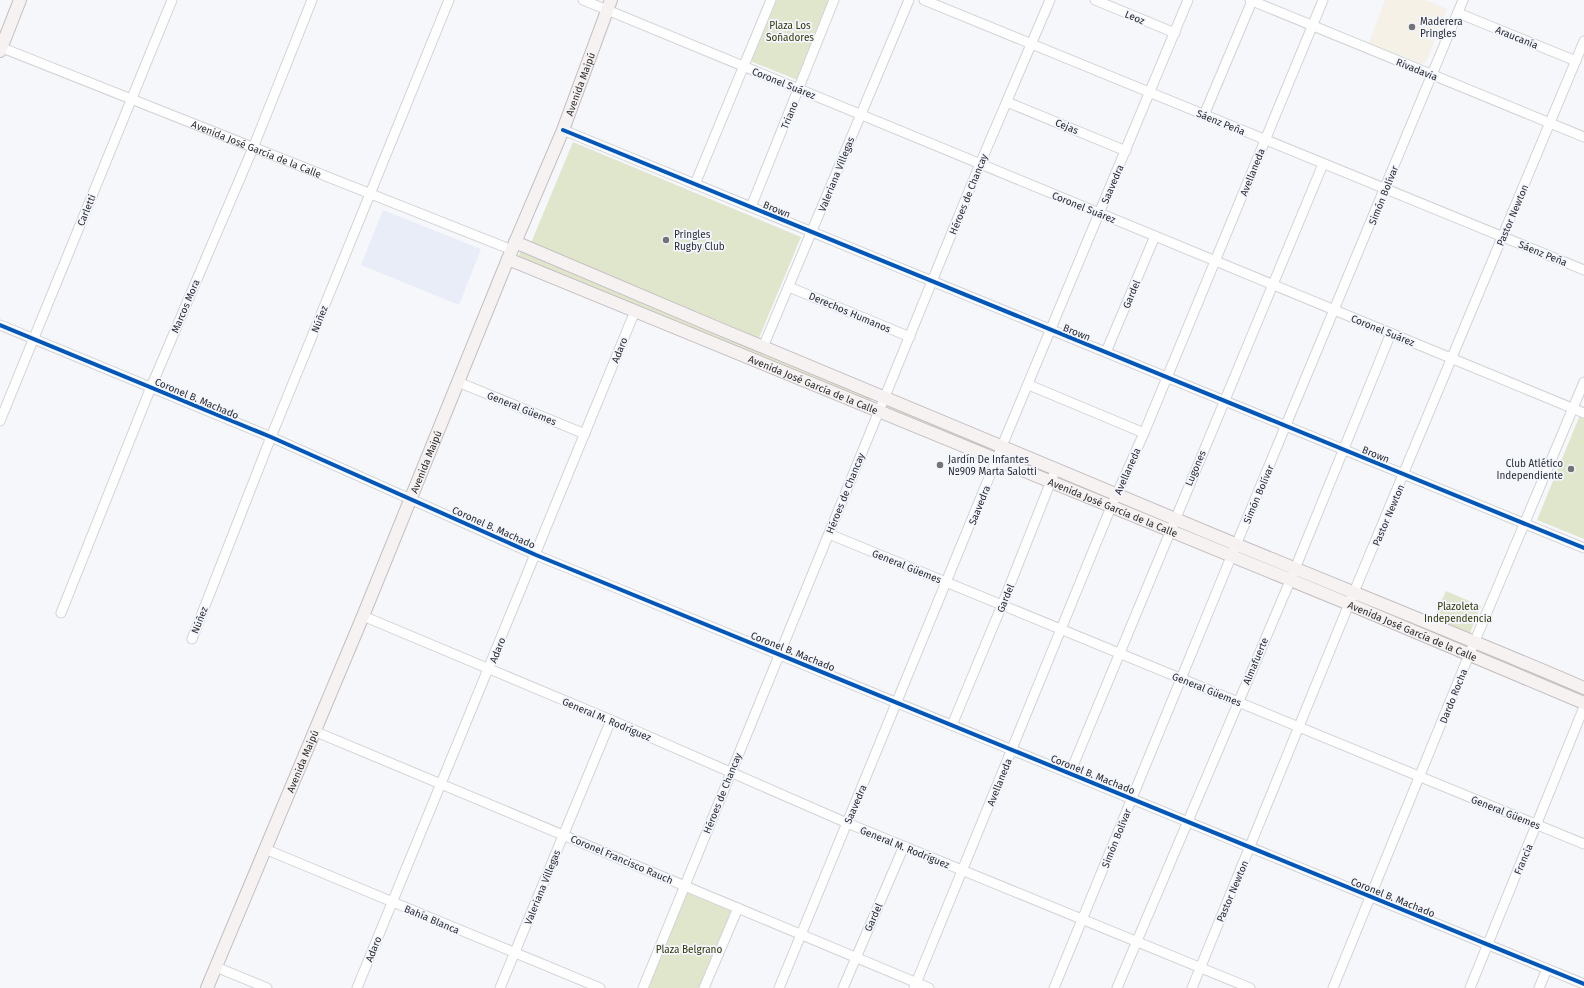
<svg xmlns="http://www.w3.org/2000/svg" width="1584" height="988" font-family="'Fira Sans',sans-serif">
<rect width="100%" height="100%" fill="#f6f7fb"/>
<polygon fill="#f5f1e7" points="1385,0 1425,0 1447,9 1427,60 1423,64 1369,43"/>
<polygon fill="#e9edf8" points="383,210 481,249 459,305 361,265"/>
<g fill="#e0e6cc">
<polygon points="775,0 829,0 797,80 750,61"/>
<polygon points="573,142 801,237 759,338 531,243"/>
<polygon points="521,250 872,397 870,403 518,257"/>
<polygon points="887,403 990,445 987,451 884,409"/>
<polygon points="1580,415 1584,417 1584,539 1537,520"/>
<polygon points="1446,591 1481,606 1470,633 1434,618"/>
<polygon points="1359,598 1464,642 1461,648 1356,604"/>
<polygon points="1477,647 1582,691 1579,697 1475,653"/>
<polygon points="686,892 731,911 699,988 647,988"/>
</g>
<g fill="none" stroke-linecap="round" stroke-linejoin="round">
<g stroke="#d1d3d6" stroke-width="11">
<g id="minor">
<polyline points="583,0 1584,413"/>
<polyline points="924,0 1584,270"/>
<polyline points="1095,0 1175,33"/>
<polyline points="1250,0 1584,137"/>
<polyline points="1458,13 1576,61"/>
<path id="s1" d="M0,47L512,250"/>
<polyline points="1007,102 1126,151"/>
<polyline points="1204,115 1252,1"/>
<polyline points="563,130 1584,548"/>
<polyline points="695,184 771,0"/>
<polyline points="751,207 834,0"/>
<polyline points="789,287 910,337"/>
<polyline points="0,325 271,437 536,555 1584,984"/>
<polyline points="763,347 909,0"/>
<polyline points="1106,352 1155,236"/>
<polyline points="458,382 585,434"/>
<polyline points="1029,385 1144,433"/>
<polyline points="0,421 172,0"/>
<polyline points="829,534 1584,844"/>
<polyline points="61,613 151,387 253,148 312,0"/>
<polyline points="363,616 611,720 847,823 1250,988"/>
<polyline points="192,639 271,437 449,0"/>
<polyline points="952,725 1002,605 1053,476"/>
<polyline points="314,731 929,988"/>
<polyline points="1070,773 1323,164"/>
<polyline points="265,849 600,988"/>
<polyline points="216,967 267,988"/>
<polyline points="357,988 635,311"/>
<polyline points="500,988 611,720"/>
<polyline points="643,988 980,164 1050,0"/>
<polyline points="704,988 738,908"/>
<polyline points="779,988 1002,446 1188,0"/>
<polyline points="843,988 904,846"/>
<polyline points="914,988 1111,507 1144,433 1323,0"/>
<polyline points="1054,988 1231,557 1463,0"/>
<polyline points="1117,988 1290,581 1391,333"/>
<polyline points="1192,988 1349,604 1584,41"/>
<polyline points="1333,988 1469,655 1584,382"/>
<polyline points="1470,988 1584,707"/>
<polyline points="1539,988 1547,969"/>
</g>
</g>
<g stroke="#c4bec0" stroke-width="14">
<g id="major">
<polyline points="0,51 20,0"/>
<path d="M515,242C756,345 998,446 1240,546C1354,593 1470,639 1584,688"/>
<path id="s2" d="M508,259L1349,604L1584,703"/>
<path id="s3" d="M207,988L363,616L508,259L563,130L611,0"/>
</g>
</g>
<use href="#minor" stroke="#fefefe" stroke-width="9"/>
<use href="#major" stroke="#f6f2f2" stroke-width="12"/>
<g stroke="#f3f6fe" stroke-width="6">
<g id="cycleway">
<polyline points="563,130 1584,548"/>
<polyline points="0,325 271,437 536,555 1584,984"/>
</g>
</g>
<use href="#cycleway" stroke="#0057b8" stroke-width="4"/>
</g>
<g fill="#717376" stroke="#f3f6fe" stroke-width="1.5">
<circle cx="1412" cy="27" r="4"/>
<circle cx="666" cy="240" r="4"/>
<circle cx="940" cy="465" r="4"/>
<circle cx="1571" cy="469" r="4"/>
</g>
<g text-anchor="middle" stroke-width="3.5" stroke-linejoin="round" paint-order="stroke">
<g font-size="10" fill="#2a2c2f" stroke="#f3f6fe">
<text transform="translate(1135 17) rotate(23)" y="4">Leoz</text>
<text transform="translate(1517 37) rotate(22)" y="4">Araucanía</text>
<text transform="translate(1417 69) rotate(22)" y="4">Rivadavia</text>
<text transform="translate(784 83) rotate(22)" y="4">Coronel Suárez</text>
<text dy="4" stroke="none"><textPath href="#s3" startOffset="978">Avenida Maipú</textPath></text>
<text transform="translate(789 115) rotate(-68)" y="4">Triano</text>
<text transform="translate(1221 122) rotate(22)" y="4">Sáenz Peña</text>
<text transform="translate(1067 126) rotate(22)" y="4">Cejas</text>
<text dy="4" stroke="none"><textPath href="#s1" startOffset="276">Avenida José García de la Calle</textPath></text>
<text transform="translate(1252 172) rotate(-68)" y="4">Avellaneda</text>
<text transform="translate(836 174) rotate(-68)" y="4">Valeriana Villegas</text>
<text transform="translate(1112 184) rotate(-67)" y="4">Saavedra</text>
<text transform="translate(968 194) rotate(-68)" y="4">Héroes de Chancay</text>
<text transform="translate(1383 195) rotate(-68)" y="4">Simón Bolívar</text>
<text transform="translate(1084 207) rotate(22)" y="4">Coronel Suárez</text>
<text transform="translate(777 209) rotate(22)" y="4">Brown</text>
<text transform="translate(86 210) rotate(-68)" y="4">Carletti</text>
<text transform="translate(1512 215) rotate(-67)" y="4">Pastor Newton</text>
<text transform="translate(1543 253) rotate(22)" y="4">Sáenz Peña</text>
<text transform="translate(1131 294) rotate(-67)" y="4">Gardel</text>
<text transform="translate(185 306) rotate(-67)" y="4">Marcos Mora</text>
<text transform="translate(850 312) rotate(23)" y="4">Derechos Humanos</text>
<text transform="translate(319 319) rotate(-68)" y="4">Núñez</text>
<text transform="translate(1383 330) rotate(22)" y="4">Coronel Suárez</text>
<text transform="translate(1077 332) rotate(22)" y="4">Brown</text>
<text transform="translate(619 350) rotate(-68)" y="4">Adaro</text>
<text dy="4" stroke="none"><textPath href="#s2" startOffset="330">Avenida José García de la Calle</textPath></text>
<text transform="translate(197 398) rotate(23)" y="4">Coronel B. Machado</text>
<text transform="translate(522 408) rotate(22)" y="4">General Güemes</text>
<text transform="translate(1376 454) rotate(22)" y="4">Brown</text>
<text dy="4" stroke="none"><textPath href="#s3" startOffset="570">Avenida Maipú</textPath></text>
<text transform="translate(1195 468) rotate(-67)" y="4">Lugones</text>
<text transform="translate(1127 471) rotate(-66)" y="4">Avellaneda</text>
<text transform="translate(845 493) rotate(-68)" y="4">Héroes de Chancay</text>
<text transform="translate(1258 494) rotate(-67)" y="4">Simón Bolívar</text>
<text transform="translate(979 505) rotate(-68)" y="4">Saavedra</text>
<text dy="4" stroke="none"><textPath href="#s2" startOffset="654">Avenida José García de la Calle</textPath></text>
<text transform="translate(1388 515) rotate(-67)" y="4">Pastor Newton</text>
<text transform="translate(494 527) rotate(24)" y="4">Coronel B. Machado</text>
<text transform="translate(907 566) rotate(22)" y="4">General Güemes</text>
<text transform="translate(1005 598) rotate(-68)" y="4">Gardel</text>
<text transform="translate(199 620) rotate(-68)" y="4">Núñez</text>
<text dy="4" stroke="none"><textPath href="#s2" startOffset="978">Avenida José García de la Calle</textPath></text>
<text transform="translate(497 650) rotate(-68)" y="4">Adaro</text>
<text transform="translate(793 651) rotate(22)" y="4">Coronel B. Machado</text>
<text transform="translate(1255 661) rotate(-67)" y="4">Almafuerte</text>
<text transform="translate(1207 689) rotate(22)" y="4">General Güemes</text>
<text transform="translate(1453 696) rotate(-68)" y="4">Dardo Rocha</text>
<text transform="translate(607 719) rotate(23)" y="4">General M. Rodríguez</text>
<text dy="4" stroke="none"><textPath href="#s3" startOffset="246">Avenida Maipú</textPath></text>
<text transform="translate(1093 774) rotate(22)" y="4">Coronel B. Machado</text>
<text transform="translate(999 782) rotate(-68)" y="4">Avellaneda</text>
<text transform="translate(722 793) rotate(-68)" y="4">Héroes de Chancay</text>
<text transform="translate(855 804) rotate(-67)" y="4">Saavedra</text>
<text transform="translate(1506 812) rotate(22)" y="4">General Güemes</text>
<text transform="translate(1116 838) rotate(-68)" y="4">Simón Bolívar</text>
<text transform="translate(905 847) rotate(22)" y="4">General M. Rodríguez</text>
<text transform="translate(622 859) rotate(23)" y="4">Coronel Francisco Rauch</text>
<text transform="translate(1523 859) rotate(-67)" y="4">Francia</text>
<text transform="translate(542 887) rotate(-68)" y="4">Valeriana Villegas</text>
<text transform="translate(1232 891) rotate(-67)" y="4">Pastor Newton</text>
<text transform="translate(1393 897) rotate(22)" y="4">Coronel B. Machado</text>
<text transform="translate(873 917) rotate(-66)" y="4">Gardel</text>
<text transform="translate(432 919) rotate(23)" y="4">Bahía Blanca</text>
<text transform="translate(373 949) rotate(-68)" y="4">Adaro</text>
</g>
<g font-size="10" fill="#2a2c2f" stroke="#f3f6fe" text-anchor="start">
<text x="1420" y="25">Maderera<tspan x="1420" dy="12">Pringles</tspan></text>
<text x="674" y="238">Pringles<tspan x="674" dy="12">Rugby Club</tspan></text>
<text x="948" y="463">Jardín De Infantes<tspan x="948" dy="12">Nº909 Marta Salotti</tspan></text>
<text x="1563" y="467" text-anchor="end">Club Atlético<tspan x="1563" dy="12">Independiente</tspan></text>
</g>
<g font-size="10" fill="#303700" stroke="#f3f6fe">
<text x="790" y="29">Plaza Los<tspan x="790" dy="12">Soñadores</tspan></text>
<text x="1458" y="610">Plazoleta<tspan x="1458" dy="12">Independencia</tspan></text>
<text x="689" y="953">Plaza Belgrano</text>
</g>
</g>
</svg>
